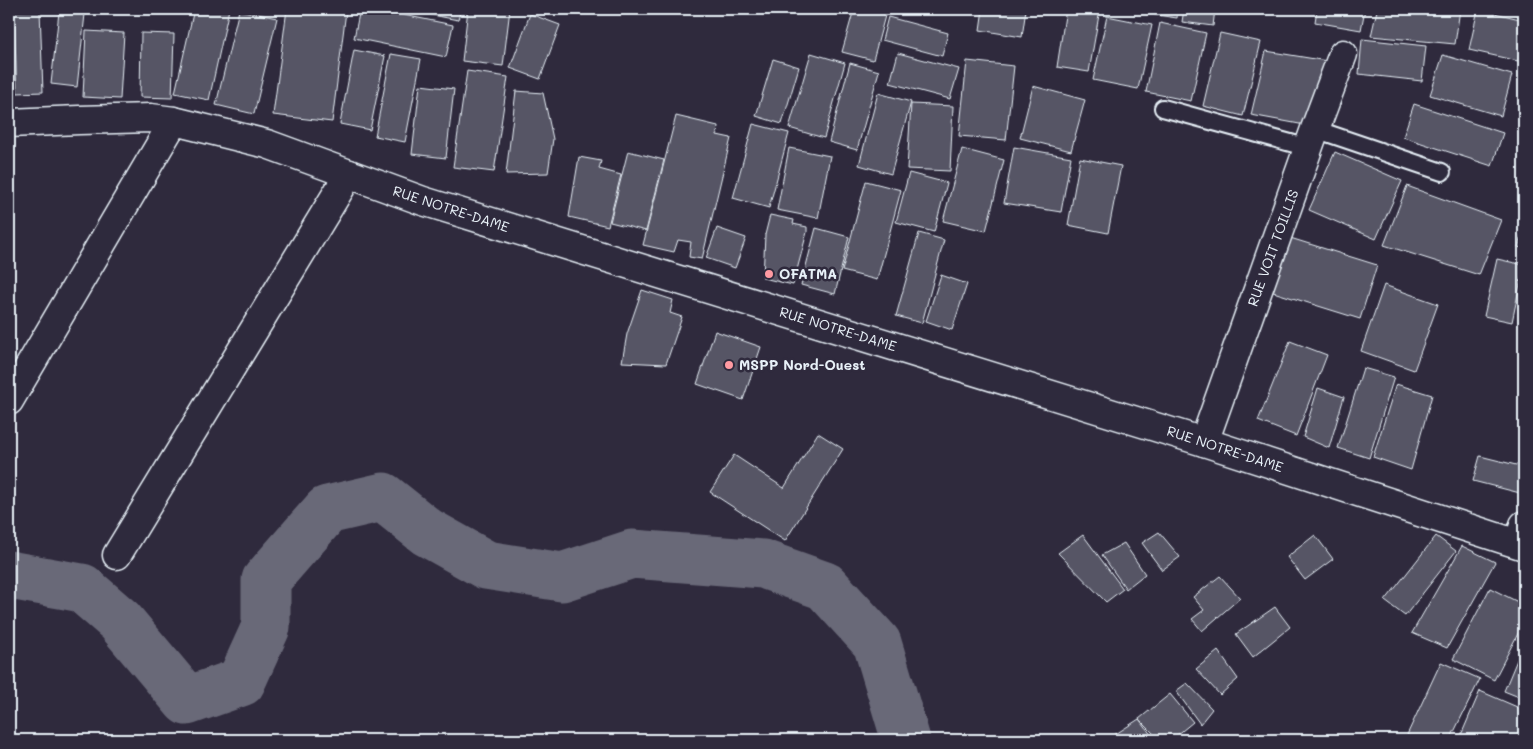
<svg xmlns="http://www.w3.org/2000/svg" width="1533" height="749" font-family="Mali,sans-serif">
<rect width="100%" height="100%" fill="#2f2a3d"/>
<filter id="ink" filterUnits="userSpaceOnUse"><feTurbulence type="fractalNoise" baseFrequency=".02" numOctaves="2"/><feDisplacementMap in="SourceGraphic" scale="10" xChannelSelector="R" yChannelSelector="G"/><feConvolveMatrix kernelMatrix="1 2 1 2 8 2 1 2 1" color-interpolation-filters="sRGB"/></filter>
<g filter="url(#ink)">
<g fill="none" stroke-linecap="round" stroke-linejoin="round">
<polyline stroke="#696978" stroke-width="49" points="9,575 82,588 120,621 187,701 241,682 266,627 266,580 327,510 383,497 427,532 486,565 562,577 632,554 763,564 825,586 877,643 906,740"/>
</g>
<g fill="#575565" stroke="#e8f1f8">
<polygon points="194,9 229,9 209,100 175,93"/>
<polygon points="287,9 329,9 346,11 332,122 273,115"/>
<polygon points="360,9 374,9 453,25 446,57 354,38"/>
<polygon points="402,9 461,9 458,20"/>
<polygon points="468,9 510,9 503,66 462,61"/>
<polygon points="854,9 874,9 886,12 873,60 842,52"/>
<polygon points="983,9 1026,9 1022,37 980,30"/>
<polygon points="1066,9 1100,9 1089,72 1057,67"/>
<polygon points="1150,9 1178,9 1177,18 1150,14"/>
<polygon points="1184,9 1215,9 1213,26 1182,22"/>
<polygon points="1317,9 1365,9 1361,30 1315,22"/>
<polygon points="1409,9 1460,9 1455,44 1371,36 1377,10"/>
<polygon points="1478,9 1524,20 1524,36 1518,61 1469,50"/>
<polygon points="40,10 43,92 17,93 14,11"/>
<polygon points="239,10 277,18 254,114 216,105"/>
<polygon points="59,12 85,14 77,87 51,84"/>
<polygon points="530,14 560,25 540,79 510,68"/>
<polygon points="1107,16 1152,25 1138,89 1093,80"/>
<polygon points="888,17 948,33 942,56 882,40"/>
<polygon points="1160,23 1206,33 1191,101 1146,92"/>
<polygon points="86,31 124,33 120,99 83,97"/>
<polygon points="141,33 174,34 172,98 140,97"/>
<polygon points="1220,33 1261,42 1243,116 1203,106"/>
<polygon points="1362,39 1426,46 1422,81 1359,74"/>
<polygon points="354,50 385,56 370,130 340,124"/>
<polygon points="1266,51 1327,61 1305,125 1251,115"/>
<polygon points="811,53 845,63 824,138 789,128"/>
<polygon points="898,53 959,69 950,99 890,83"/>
<polygon points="391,54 421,59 405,142 375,136"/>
<polygon points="1443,55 1512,75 1501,116 1430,95"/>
<polygon points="773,59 799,67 782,124 756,116"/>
<polygon points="967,61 1014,66 1006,140 959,136"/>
<polygon points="850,63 879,71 857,150 829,142"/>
<polygon points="467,71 508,77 494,172 453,167"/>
<polygon points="420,85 454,89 446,158 412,154"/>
<polygon points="1033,86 1085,100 1071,151 1020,138"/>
<polygon points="516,91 543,93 553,139 548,173 506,174"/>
<polygon points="878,93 911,102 891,174 859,165"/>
<polygon points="911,104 953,106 950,171 907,169"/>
<polygon points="1414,104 1503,133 1492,166 1403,137"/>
<polygon points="676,116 718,126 717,135 731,138 702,259 689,257 691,242 678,240 674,252 643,245"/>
<polygon points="753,124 789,133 769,208 733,198"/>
<polygon points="1014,147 1071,157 1061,212 1004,203"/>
<polygon points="789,148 830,156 818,218 777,210"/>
<polygon points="962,149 1004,160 986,231 943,221"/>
<polygon points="628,151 664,160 646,231 610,222"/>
<polygon points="1335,152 1402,181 1376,239 1309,210"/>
<polygon points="579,157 601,161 599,169 621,175 608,226 569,217"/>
<polygon points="1080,158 1121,166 1108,233 1068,225"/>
<polygon points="909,173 947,183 934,232 896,222"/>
<polygon points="866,181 901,190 877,280 842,271"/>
<polygon points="1407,186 1501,220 1479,275 1384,245"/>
<polygon points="770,215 794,220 793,224 807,227 807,232 793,285 763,278 765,235"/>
<polygon points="1524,225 1524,249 1518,247"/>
<polygon points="717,228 746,238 735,268 706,258"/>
<polygon points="816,228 849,237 835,294 801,285"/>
<polygon points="919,233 944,240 922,323 896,316"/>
<polygon points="1287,237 1377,265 1360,319 1270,291"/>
<polygon points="1497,259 1524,265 1512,322 1484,316"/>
<polygon points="941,275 967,284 952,330 926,321"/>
<polygon points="1384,285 1438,304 1414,370 1361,351"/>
<polygon points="642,290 673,300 670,313 682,317 666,364 622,362 627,334"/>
<polygon points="715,331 761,347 743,400 697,384"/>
<polygon points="1290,341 1327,355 1296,436 1258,421"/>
<polygon points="1363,368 1394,377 1369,458 1338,448"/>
<polygon points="1396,384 1432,395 1411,470 1373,457"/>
<polygon points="1318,388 1344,397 1329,448 1303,437"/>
<polygon points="818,433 843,449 785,541 710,492 734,455 784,488"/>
<polygon points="1480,456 1524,467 1524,479 1520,493 1473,481"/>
<polygon points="1159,532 1180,557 1162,570 1142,543"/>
<polygon points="1083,535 1123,589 1106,602 1058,553"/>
<polygon points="1315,535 1333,559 1305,580 1287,557"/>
<polygon points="1436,536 1456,551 1405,616 1385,601"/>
<polygon points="1124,543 1145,574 1126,589 1102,555"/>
<polygon points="1462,546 1495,562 1447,648 1412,633"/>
<polygon points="1220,576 1240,598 1202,631 1192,619 1204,610 1193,597"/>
<polygon points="1490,588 1524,605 1524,622 1494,680 1453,659"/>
<polygon points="1275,607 1290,627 1253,657 1236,634"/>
<polygon points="1524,643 1524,699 1504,691"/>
<polygon points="1218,651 1238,679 1220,695 1196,669"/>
<polygon points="1441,662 1480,679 1450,740 1418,740 1407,735"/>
<polygon points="1187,683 1212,709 1200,724 1176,691"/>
<polygon points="1480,691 1524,710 1524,740 1459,740"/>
<polygon points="1170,694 1193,722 1171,740 1160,740 1139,719"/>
<polygon points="1139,719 1155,740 1108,739"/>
</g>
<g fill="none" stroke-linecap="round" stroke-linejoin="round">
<g stroke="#e8f1f8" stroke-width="20">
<g id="service">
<polyline points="1163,108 1309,148"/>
<polyline points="1315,129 1442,172"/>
</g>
</g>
<g stroke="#e8f1f8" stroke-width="31">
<g id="minor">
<polyline points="9,401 174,121"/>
<polyline points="1204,442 1315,129 1343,54"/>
<polyline points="1519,543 1524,525"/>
<polyline points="117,555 349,174"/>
</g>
</g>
<g stroke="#e8f1f8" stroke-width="31">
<polyline id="tertiary" points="9,123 79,120 151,118 174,121 267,144 423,201 1204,442 1524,546"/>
</g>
<use href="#service" stroke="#2f2a3d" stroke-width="16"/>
<use href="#minor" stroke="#2f2a3d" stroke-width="28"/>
<use href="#tertiary" stroke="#2f2a3d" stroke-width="28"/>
</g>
</g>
<g fill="#ff9aa2" stroke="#2f2a3d" stroke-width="2">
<circle cx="769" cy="274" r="5"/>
<circle cx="729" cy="365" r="5"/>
</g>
<g text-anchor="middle" stroke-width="5" stroke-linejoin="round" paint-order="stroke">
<g font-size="14" fill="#e8f1f8" stroke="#2f2a3d">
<text transform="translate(451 209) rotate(18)" y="5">RUE NOTRE-DAME</text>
<text transform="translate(1273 248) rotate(-70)" y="5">RUE VOIT TOILLIS</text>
<text transform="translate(838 329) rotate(17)" y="5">RUE NOTRE-DAME</text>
<text transform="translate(1225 449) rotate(18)" y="5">RUE NOTRE-DAME</text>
</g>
<g font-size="14" font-weight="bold" fill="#e8f1f8" stroke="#2f2a3d" text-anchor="start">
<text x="779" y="279">OFATMA</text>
<text x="739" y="370">MSPP Nord-Ouest</text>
</g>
</g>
<rect width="1533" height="749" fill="none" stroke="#2f2a3d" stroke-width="30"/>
<rect x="15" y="15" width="1503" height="719" fill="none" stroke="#e8f1f8" stroke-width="2" filter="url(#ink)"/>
</svg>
